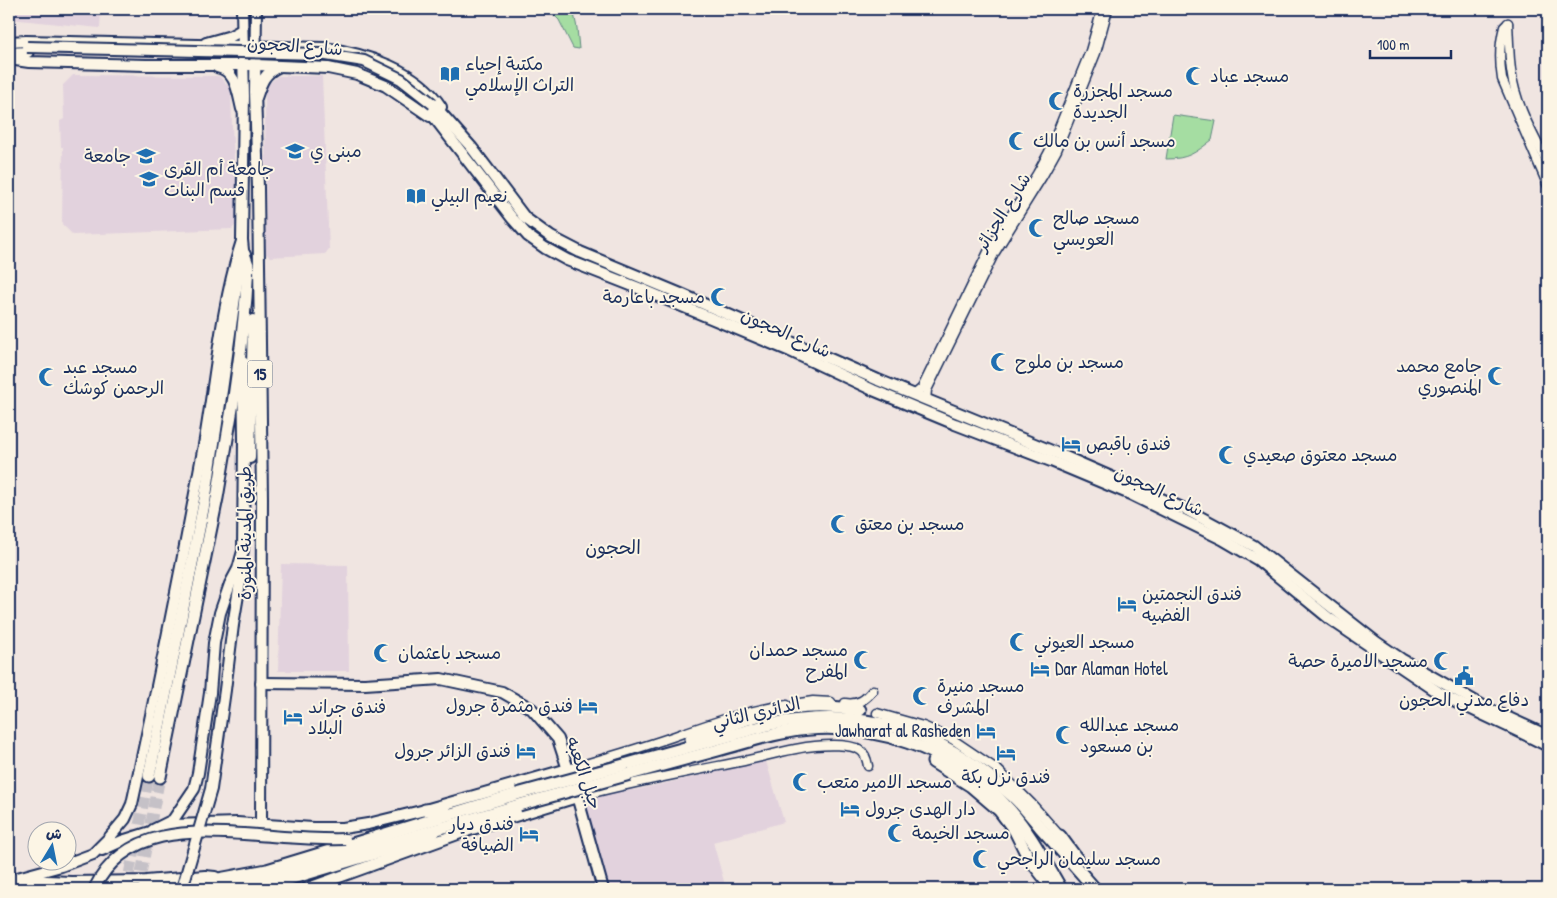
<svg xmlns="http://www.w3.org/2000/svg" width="1557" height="898" font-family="'Patrick Hand','Playpen Sans Arabic',sans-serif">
<rect width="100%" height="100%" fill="#f0e5e1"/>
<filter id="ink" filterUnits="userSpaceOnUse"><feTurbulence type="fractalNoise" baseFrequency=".02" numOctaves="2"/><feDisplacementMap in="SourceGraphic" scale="10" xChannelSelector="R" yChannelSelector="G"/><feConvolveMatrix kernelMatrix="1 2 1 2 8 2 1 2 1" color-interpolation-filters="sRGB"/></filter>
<g filter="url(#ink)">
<g fill="#e2d2dd">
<polygon points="9,9 101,9 100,28 9,19"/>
<polygon points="73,75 219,76 231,89 232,127 238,222 232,229 73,235 62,224 63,147 61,147 60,121 64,119 63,85"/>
<polygon points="278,76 322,76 329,249 325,254 270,257 266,254 265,87"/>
<polygon points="281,564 348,565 349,671 278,671"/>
<polygon points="766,761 784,822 713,842 725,885 710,889 609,889 583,796 621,788 635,790"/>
</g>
<g fill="#a5dda2" stroke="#608680">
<polygon points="548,9 573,9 577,28 579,49 573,48 559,20"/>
<path d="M1173,115L1216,121L1212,140C1195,153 1188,159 1166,159Z"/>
</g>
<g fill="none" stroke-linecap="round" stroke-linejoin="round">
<g stroke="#c5c1c7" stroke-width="11" stroke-dasharray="11 5.5" stroke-linecap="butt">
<polyline points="126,889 149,776"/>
<polyline points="138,889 160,777"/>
</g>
<g stroke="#1b2f5e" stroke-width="11">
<g id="tertiary">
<path d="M1508,23L1504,27C1499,45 1499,60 1502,79L1548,186"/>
<path d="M1508,23C1509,39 1509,55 1511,70C1515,104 1533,134 1548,164"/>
<polyline points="914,395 922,388 988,252 1037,174 1049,152 1090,51 1102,9"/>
<polyline points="926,400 927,390 994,254 1042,177 1057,150 1096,53 1108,9"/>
<polyline points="800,703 813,701 831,702"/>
<path d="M845,703C858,705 865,700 873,690"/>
<polyline points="877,713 923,726 952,739 998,770 1031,803 1060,836"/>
<path d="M568,769C603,759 637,749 672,737C709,724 747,710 787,705"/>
<path d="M577,797C632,782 688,772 744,761C768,756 791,748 815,746C826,745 850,744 860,750C865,753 867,760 868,766"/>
</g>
</g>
<g stroke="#1b2f5e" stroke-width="14">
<g id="primary">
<path d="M9,42L26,41L325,48C366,54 417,70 441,107"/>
<polyline points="206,43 231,36 242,30"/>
<polyline points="9,53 28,52"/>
<polyline points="9,59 29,62 146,65 256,65 328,68 357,74 386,86 430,116"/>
<path d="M217,67C236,70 238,93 242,109"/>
<path d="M256,98C261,84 263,74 278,67"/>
<polyline points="433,104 472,148 525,218 551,237 580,252 681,294 878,380 1054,452 1189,511 1254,546 1376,642 1401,659 1487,708 1548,736"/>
<path d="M427,108L512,218L528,236L545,248L567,260L641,289L790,351L873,390L955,424L1051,461L1130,494L1222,539L1258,560L1330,619L1438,692C1474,712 1512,727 1548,746"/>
<polyline points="102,850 122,841 173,825 237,823 313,828 343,828 368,824 425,810 568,769"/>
<path d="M10,880L61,866L93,854L109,838L125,819L132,804C158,685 182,565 204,445C216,377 221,306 242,241"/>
<polyline points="22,880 71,882 146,881 205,876 215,877"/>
<polyline points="258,889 424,839 435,832"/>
<polyline points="306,889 466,831 577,797"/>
</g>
</g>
<g stroke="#1b2f5e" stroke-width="14">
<g id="trunk">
<polyline points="242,9 244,96 242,240 244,260"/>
<polyline points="256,9 255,92 258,188 262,498 261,824"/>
<polyline points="250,458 253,320"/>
<polyline points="233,625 243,565"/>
<polyline points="261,683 365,684 441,679 502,692 532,709 558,739 579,803 603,889"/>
<polyline points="153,830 173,820 194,789 198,773 210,693 214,643 220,613 230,584 238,569 243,551 244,439 243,362"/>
</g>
</g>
<g stroke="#1b2f5e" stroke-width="15">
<g id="motorway">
<path d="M691,739C734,723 779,705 826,707C837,707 849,709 860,710"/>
<polyline points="933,762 971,786 999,810 1015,831 1028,857 1053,889"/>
<path d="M624,765L771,724C866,707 938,729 1009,793C1021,803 1030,815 1040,827C1058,847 1077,868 1095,889"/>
<path d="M630,774C659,766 688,758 718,750C741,744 763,736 787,732C866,717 957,749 1010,810C1031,834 1045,862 1061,889"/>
<polyline points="149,776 205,499 222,387 239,265 244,254"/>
<polyline points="160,777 217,498 234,397 241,347 246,298 248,265 244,254"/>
<polyline points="425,810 446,812"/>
<polyline points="466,831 484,819"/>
<polyline points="1060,836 1077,859"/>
<polyline points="144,889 192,884 267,870 517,794"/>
<polyline points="221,889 269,879 519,805"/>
</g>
</g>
<use href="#tertiary" stroke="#fcf5e5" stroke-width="8"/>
<use href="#primary" stroke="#fcf5e5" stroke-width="10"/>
<use href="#trunk" stroke="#fcf5e5" stroke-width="10"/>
<use href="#motorway" stroke="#fcf5e5" stroke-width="11"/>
<g stroke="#1b2f5e" stroke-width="14" stroke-linecap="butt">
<g id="primary-bridge">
<polyline points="27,47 320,54 364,61 401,79 433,104"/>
<path d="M94,889C126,824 196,831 257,835C286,837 316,840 345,839"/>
</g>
</g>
<g stroke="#1b2f5e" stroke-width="14" stroke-linecap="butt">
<polyline id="trunk-bridge" points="182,889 211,789 225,690 233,625"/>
</g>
<g stroke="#1b2f5e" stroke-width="15" stroke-linecap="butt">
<g id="motorway-bridge">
<polyline points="517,794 624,765"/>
<polyline points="519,805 630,774"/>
</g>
</g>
<use href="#primary-bridge" stroke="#fcf5e5" stroke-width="10"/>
<use href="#trunk-bridge" stroke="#fcf5e5" stroke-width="10"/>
<use href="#motorway-bridge" stroke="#fcf5e5" stroke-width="11"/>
</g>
</g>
<defs>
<g id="library-bare" transform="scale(1.5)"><path d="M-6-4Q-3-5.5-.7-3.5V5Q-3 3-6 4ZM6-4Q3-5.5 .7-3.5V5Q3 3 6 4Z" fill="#1f6fb2" stroke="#fcf5e5" stroke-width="2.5" paint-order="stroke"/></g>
<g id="mosque-bare" transform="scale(1.5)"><path d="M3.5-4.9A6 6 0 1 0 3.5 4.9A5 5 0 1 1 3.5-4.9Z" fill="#1f6fb2" stroke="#fcf5e5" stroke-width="2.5" paint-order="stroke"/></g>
<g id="university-bare" transform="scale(1.5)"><path d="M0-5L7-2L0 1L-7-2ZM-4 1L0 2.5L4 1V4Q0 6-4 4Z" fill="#1f6fb2" stroke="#fcf5e5" stroke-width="2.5" paint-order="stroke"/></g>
<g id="hotel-bare" transform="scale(1.5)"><path d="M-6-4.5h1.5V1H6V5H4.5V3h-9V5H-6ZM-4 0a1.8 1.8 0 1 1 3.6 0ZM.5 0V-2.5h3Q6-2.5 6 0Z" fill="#1f6fb2" stroke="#fcf5e5" stroke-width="2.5" paint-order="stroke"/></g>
<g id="civic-bare" transform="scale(1.5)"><path d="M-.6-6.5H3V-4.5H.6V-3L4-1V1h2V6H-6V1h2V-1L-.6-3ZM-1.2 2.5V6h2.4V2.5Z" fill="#1f6fb2" stroke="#fcf5e5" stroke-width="2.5" paint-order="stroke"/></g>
</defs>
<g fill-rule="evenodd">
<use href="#library-bare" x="450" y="74"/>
<use href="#mosque-bare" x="1195" y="76"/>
<use href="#mosque-bare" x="1058" y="101"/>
<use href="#mosque-bare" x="1018" y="141"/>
<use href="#university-bare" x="295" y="151"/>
<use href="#university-bare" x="146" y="156"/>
<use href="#university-bare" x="149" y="179"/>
<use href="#library-bare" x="416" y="196"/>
<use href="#mosque-bare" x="1038" y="228"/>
<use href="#mosque-bare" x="720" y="297"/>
<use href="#mosque-bare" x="1000" y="362"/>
<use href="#mosque-bare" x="1497" y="376"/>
<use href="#mosque-bare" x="48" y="377"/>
<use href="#hotel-bare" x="1071" y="444"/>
<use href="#mosque-bare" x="1228" y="455"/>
<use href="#mosque-bare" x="840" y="524"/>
<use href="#hotel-bare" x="1127" y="604"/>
<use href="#mosque-bare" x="1019" y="642"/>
<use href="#mosque-bare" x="383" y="653"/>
<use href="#mosque-bare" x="863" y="660"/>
<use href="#mosque-bare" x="1443" y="661"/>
<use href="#hotel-bare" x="1040" y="669"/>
<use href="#civic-bare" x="1464" y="676"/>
<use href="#mosque-bare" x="922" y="696"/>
<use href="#hotel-bare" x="588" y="706"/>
<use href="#hotel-bare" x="293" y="717"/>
<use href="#hotel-bare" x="986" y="731"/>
<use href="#mosque-bare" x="1065" y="735"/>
<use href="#hotel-bare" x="526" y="751"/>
<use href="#hotel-bare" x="1006" y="753"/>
<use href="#mosque-bare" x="802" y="782"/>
<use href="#hotel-bare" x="850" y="809"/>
<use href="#mosque-bare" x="897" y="833"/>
<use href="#hotel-bare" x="529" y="834"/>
<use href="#mosque-bare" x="982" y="859"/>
</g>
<g text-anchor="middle" stroke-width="4" stroke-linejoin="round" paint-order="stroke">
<rect fill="#fcf5e5" stroke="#5e6a86" stroke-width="1" x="247.5" y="360.5" width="25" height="27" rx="4"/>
<g font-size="16" font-weight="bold" fill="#1b2f5e">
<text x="260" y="380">15</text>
</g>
<g font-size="18" fill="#1b2f5e" stroke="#fcf5e5">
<text transform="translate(295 46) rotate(4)" y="6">شارع الحجون</text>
<text transform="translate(1003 212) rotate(-58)" y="6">شارع الجزائر</text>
<text transform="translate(786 333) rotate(24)" y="6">شارع الحجون</text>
<text transform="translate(1159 491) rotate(25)" y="6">شارع الحجون</text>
<text transform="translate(245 533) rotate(-90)" y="6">طريق المدينة المنورة</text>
<text transform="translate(756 713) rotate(-13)" y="6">الدائري الثاني</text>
<text transform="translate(584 773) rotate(71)" y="6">جبل الكعبه</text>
</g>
<g font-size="18" fill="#1b2f5e" stroke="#fcf5e5" text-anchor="start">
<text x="465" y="70">مكتبة إحياء<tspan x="465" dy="21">التراث الإسلامي</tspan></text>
<text x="1210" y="82">مسجد عباد</text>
<text x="1073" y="97">مسجد المجزرة<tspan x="1073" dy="21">الجديدة</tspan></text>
<text x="1033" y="147">مسجد أنس بن مالك</text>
<text x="310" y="157">مبنى ي</text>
<text x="131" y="162" text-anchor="end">جامعة</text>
<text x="164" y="175">جامعة أم القرى<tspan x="164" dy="21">قسم البنات</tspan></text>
<text x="431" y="202">نعيم البيلي</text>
<text x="1053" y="224">مسجد صالح<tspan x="1053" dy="21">العويسي</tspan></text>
<text x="705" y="303" text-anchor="end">مسجد باعارمة</text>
<text x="1015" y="368">مسجد بن ملوح</text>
<text x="1482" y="372" text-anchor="end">جامع محمد<tspan x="1482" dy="21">المنصوري</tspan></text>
<text x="63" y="373">مسجد عبد<tspan x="63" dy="21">الرحمن كوشك</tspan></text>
<text x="1086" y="450">فندق باقبص</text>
<text x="1243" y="461">مسجد معتوق صعيدي</text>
<text x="855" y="530">مسجد بن معتق</text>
<text x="1142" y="600">فندق النجمتين<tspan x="1142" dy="21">الفضيه</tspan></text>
<text x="1034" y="648">مسجد العيوني</text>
<text x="848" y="656" text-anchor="end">مسجد حمدان<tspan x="848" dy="21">المفرح</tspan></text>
<text x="398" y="659">مسجد باعثمان</text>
<text x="1428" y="667" text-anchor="end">مسجد الاميرة حصة</text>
<text x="1055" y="675">Dar Alaman Hotel</text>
<text x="937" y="692">مسجد منيرة<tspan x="937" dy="21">المشرف</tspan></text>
<text x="1464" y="706" text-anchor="middle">دفاع مدني الحجون</text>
<text x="573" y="712" text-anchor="end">فندق مثمرة جرول</text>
<text x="308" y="713">فندق جراند<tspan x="308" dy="21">البلاد</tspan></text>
<text x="1080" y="731">مسجد عبدالله<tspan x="1080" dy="21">بن مسعود</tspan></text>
<text x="971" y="737" text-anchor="end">Jawharat al Rasheden</text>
<text x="511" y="757" text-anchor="end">فندق الزائر جرول</text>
<text x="1006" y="783" text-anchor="middle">فندق نزل بكة</text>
<text x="817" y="788">مسجد الامير متعب</text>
<text x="865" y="815">دار الهدى جرول</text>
<text x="514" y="830" text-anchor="end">فندق ديار<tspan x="514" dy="21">الضيافة</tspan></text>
<text x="912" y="839">مسجد الخيمة</text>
<text x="997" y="865">مسجد سليمان الراجحي</text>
</g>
<g font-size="19" fill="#1b2f5e" stroke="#fcf5e5">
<text x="613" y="554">الحجون</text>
</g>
</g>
<rect width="1557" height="898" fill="none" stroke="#fcf5e5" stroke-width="30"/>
<rect x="15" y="15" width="1527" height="868" fill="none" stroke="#1b2f5e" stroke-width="2" filter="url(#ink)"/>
<g transform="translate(52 846) rotate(10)"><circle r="24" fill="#fcf5e5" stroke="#a2a6af"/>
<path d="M0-4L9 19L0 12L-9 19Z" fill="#1f6fb2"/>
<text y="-8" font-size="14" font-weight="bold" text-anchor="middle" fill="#1b2f5e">ش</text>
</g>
<path d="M1370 50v8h81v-8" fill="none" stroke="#1b2f5e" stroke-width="2.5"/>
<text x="1377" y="50" font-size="15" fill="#1b2f5e" stroke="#fcf5e5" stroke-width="4" paint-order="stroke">100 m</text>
</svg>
